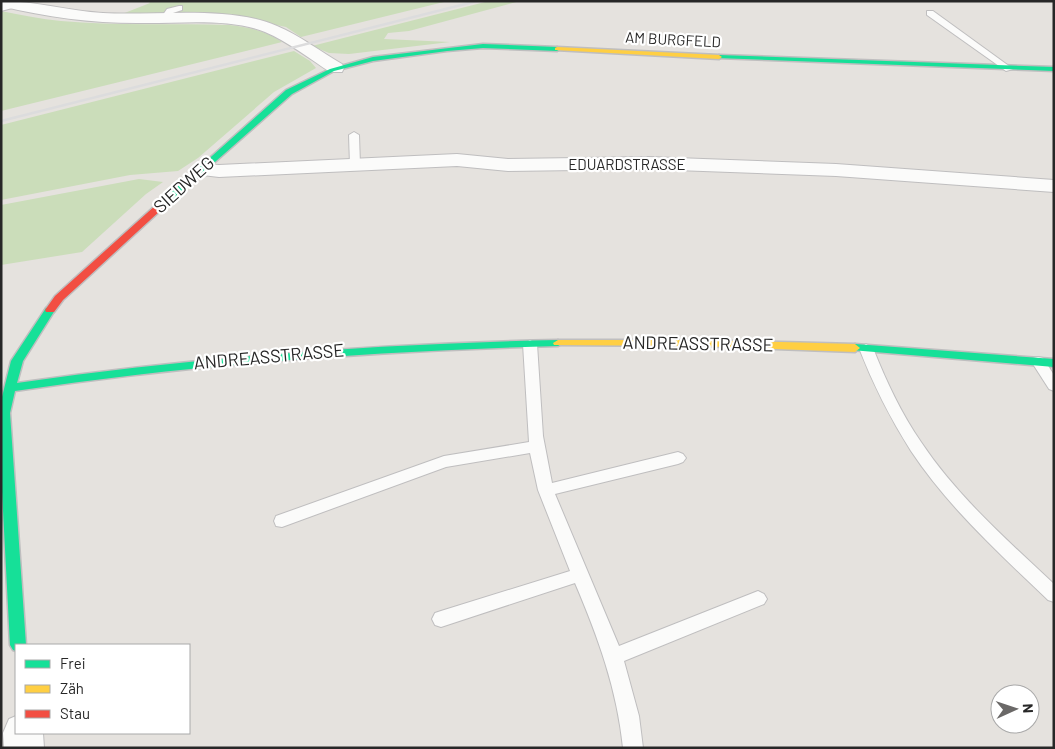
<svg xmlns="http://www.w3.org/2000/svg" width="1055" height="749" font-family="Barlow,sans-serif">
<rect width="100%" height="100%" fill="#e5e2de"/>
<g fill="#cbddba">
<polygon points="148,1 448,1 301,37 286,27 243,18 122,14 150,3"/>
<polygon points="489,1 520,1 409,31 388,33 384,39 450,42 349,54 329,53 312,46"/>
<path d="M1,11C21,15 41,19 61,21C117,26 173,23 229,25C249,27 265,31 282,42L1,111V12H3Z"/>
<polygon points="294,51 310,61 316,68 274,92 198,158 178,171 130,175 1,200 1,125"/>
<polygon points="139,179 163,182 146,194 82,252 1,265 1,205"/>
</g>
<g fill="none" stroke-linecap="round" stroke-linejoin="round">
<g stroke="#bfbebf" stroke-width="2">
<g id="lane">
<polygon points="13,3 17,5 16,7 1,11 1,6"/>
<polygon points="179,6 182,6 182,10 173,13 167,21 161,21 160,19 167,9"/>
<polygon points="927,11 933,11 1013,69 1006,71 927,15"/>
<polygon points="354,132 359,135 360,165 355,168 350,165 349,135"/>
<path d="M530,340L537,344L543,436L552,483L678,452L683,454L686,458L683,462L678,464L555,494L619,646L758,591L764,594L767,599L764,604L624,661L639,716L643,748H623C617,689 598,637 575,583L441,627L435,625L432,619L435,613L441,611L570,571L538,490L530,453L446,467L282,527L276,526L274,521L276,516L444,456L529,442L523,344Z"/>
<path d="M866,344L873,348C886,381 901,413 921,442C957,496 1007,540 1054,584V602L1048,600C1000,554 948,507 911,451C890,418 873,384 859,348Z"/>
<polygon points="1038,357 1043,358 1054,375 1054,391 1049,389 1031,361 1033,358"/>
</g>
</g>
<g stroke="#bfbebf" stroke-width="2">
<g id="street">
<path d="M1,1C35,1 69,11 103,13C155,16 229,5 277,26C299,35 321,52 342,64L344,68L342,72H330C310,59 287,41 265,32C228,17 176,24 137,23C91,23 46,17 1,6Z"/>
<polygon points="457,154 508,159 649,157 836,164 1054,180 1054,192 836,176 649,169 508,171 457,166 219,177 194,174 191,170 194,166 201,164 219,165"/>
<polygon points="16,716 16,733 43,733 44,748 4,748 3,733 9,719"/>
</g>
</g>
<g stroke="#bfbebf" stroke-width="3">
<g id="fast">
<polygon points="483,44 557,47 560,49 557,51 483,48 447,51 373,61 334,71 292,94 173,199 170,200 166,197 286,90 330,69 373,57"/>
<polygon points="719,55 1054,67 1054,71 717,58 717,56"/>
<path d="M50,307L55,310L23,361L17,383C197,357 377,344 558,340L563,343L558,346C376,351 195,364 15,391L10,413L26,645H16V651L13,650L10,645L1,472V401L11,361L46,308Z"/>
<polygon points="855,344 1054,359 1054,367 851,350 850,348"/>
</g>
</g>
<g stroke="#bfbebf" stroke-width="3">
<g id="slow">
<polygon points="557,47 719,55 722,57 719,59 555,50 555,48"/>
<polygon points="558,340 699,340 855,344 860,348 855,352 699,346 554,345 553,343"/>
</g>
</g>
<g stroke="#bfbebf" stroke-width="3">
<polygon id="jam" points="170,194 173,195 173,199 63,300 54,312 46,312 45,310 55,296 167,195"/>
</g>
<use href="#lane" fill="#fbfbfa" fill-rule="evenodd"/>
<use href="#street" fill="#fbfbfa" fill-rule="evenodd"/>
<use href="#fast" fill="#16e098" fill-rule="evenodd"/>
<use href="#slow" fill="#ffcf43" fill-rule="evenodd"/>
<use href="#jam" fill="#f24e42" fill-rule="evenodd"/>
<polyline stroke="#dcdcdd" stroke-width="2.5" points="1,121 477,1"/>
</g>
<g text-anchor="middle" stroke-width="4.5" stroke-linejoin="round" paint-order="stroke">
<g font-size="15" fill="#272727" stroke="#fff">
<text transform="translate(673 40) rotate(3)" y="5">AM BURGFELD</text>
<text x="627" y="170">EDUARDSTRASSE</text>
</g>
<g font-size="18" fill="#272727" stroke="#fff">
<text transform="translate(184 185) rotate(-42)" y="6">SIEDWEG</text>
<text transform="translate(698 344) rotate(1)" y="6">ANDREASSTRASSE</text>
<text transform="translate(269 357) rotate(-5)" y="6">ANDREASSTRASSE</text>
</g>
</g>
<rect width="1055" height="749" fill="none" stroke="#272727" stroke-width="5"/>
<rect x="15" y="644" width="175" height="90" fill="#ffffff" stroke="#a9a9a9"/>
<rect x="25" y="660" width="25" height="8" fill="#16e098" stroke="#a9a9a9"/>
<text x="60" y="669" font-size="15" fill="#272727">Frei</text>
<rect x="25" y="685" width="25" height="8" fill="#ffcf43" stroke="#a9a9a9"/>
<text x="60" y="694" font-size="15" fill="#272727">Zäh</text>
<rect x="25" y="710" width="25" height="8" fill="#f24e42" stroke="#a9a9a9"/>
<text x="60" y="719" font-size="15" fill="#272727">Stau</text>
<g transform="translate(1015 709) rotate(87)"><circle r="24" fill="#ffffff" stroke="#a9a9a9"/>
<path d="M0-4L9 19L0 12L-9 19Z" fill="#6a6867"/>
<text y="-8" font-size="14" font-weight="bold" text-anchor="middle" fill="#272727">N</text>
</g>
</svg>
